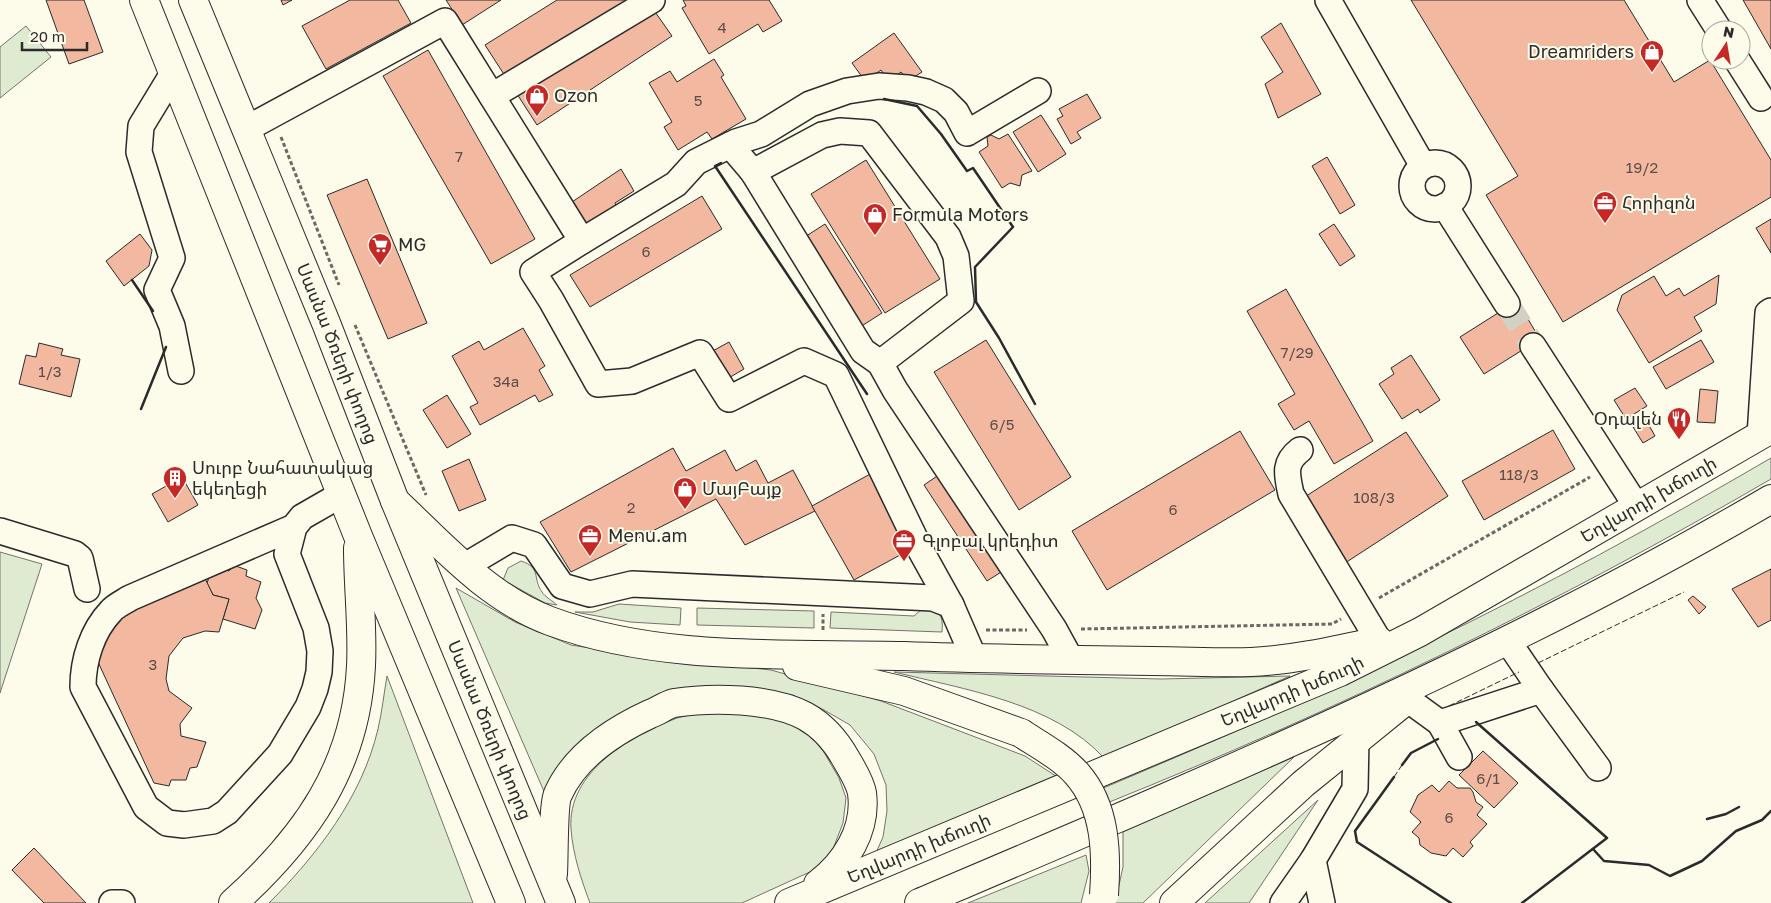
<svg xmlns="http://www.w3.org/2000/svg" width="1771" height="903" font-family="'Golos Text','Noto Sans Armenian',sans-serif">
<rect width="100%" height="100%" fill="#fdfbea"/>
<g fill="#deebd1" stroke="#74746e">
<polygon points="26,26 51,57 0,98 0,47"/>
<path d="M1771,458V479C1558,603 1336,711 1107,803L1101,789C1210,743 1319,696 1425,644C1543,587 1658,524 1771,458Z"/>
<polygon points="0,552 42,564 0,693"/>
<path d="M521,561C542,568 532,578 542,592C545,597 553,601 557,605L545,603L503,580L508,568Z"/>
<polygon points="456,588 515,622 571,645 639,656 771,670 881,701 1025,756 1062,780 875,855 883,837 887,811 886,785 874,754 850,725 824,710 793,695 731,687 681,692 546,796"/>
<polygon points="619,604 681,608 680,625 630,622 575,612 593,612"/>
<path d="M932,607C942,614 943,620 942,632L830,628L831,612L914,616L922,609Z"/>
<polygon points="697,608 814,611 814,628 697,625"/>
<path d="M894,672L1161,679L1290,676L1104,758C1054,703 963,689 894,672Z"/>
<path d="M387,676L473,903H269C317,855 362,797 378,729C382,712 384,693 387,676Z"/>
<path d="M711,711L771,717L792,724L818,742L839,778L846,798L843,823L831,854L812,871L742,903H590C581,879 573,855 571,829C567,771 631,736 677,718C688,715 700,713 711,711Z"/>
<polygon points="1294,757 1143,903 1115,903 1123,867 1123,832"/>
<polygon points="1318,800 1249,903 1205,903"/>
<polygon points="1086,855 1089,871 1081,903 968,903"/>
</g>
<g fill="#f2b8a0" stroke="#2b2b2b">
<polygon points="46,0 84,0 103,52 69,64"/>
<polygon points="281,0 292,0 283,5"/>
<polygon points="350,0 398,0 411,23 326,69 302,26"/>
<polygon points="446,0 501,0 462,25"/>
<polygon points="557,0 635,0 507,79 485,45"/>
<polygon points="683,0 769,0 782,21 763,32 758,24 709,54 682,8 686,6"/>
<polygon points="1411,0 1624,0 1674,82 1710,60 1771,160 1771,197 1563,322 1486,195 1518,176"/>
<polygon points="1743,0 1771,0 1771,49"/>
<polygon points="653,9 672,36 537,125 517,94"/>
<polygon points="1281,23 1321,94 1278,118 1265,84 1283,72 1261,37"/>
<polygon points="894,33 922,72 908,81 901,72 889,81 881,70 865,81 852,63"/>
<polygon points="428,50 535,239 491,264 383,76"/>
<polygon points="714,59 724,75 721,77 746,119 712,139 707,132 678,150 664,127 672,122 649,83 670,71 677,82"/>
<polygon points="1087,94 1101,118 1077,132 1081,138 1071,144 1057,119 1063,116 1059,109"/>
<polygon points="1041,115 1066,154 1038,172 1013,132"/>
<polygon points="1008,134 1032,171 1022,175 1020,186 1010,183 1002,188 979,152 988,146 987,137 991,135 999,139"/>
<polygon points="1327,157 1355,205 1340,214 1312,166"/>
<polygon points="866,160 940,279 885,313 811,194"/>
<polygon points="621,169 634,191 615,203 617,208 587,226 572,202"/>
<polygon points="367,179 427,323 388,339 327,195"/>
<polygon points="702,196 722,229 590,307 570,275"/>
<polygon points="1771,219 1771,253 1756,228"/>
<polygon points="825,224 882,313 857,329 800,240"/>
<polygon points="1334,224 1355,256 1340,266 1319,234"/>
<polygon points="140,234 152,250 149,266 124,286 106,261"/>
<polygon points="1719,275 1716,304 1694,317 1702,331 1649,363 1617,310 1622,295 1654,276 1666,296 1679,288 1684,296"/>
<polygon points="1286,289 1373,441 1334,464 1309,421 1294,430 1278,404 1295,394 1247,311"/>
<polygon points="1517,301 1540,339 1484,374 1460,337"/>
<polygon points="523,328 545,366 539,370 553,395 539,402 535,395 480,425 470,407 478,403 452,356 479,341 484,350"/>
<polygon points="986,340 1071,477 1019,510 934,372"/>
<polygon points="1701,340 1714,362 1666,389 1653,367"/>
<polygon points="729,342 744,369 727,379 711,352"/>
<polygon points="39,343 63,349 61,355 80,359 71,397 19,384 26,355 36,357"/>
<polygon points="1411,355 1440,400 1420,413 1418,409 1402,419 1379,384 1394,374 1391,368"/>
<polygon points="1635,388 1647,406 1626,419 1614,400"/>
<polygon points="1700,389 1718,391 1715,423 1697,422"/>
<polygon points="447,395 471,434 447,448 423,410"/>
<polygon points="1646,420 1655,436 1643,443 1633,427"/>
<polygon points="1553,430 1575,469 1484,520 1462,481"/>
<polygon points="1240,431 1275,490 1107,590 1072,531"/>
<polygon points="1406,432 1448,496 1342,565 1300,500"/>
<polygon points="673,448 686,471 725,450 736,471 756,460 768,483 793,470 815,511 745,545 716,499 571,572 540,522"/>
<polygon points="469,459 486,500 459,511 442,471"/>
<polygon points="943,472 1006,569 987,581 924,485"/>
<polygon points="872,473 913,548 854,580 812,506"/>
<polygon points="182,477 198,505 168,522 152,494"/>
<polygon points="233,565 247,570 246,576 261,582 256,598 262,610 255,629 223,619 229,599 213,595 207,583 213,566 229,571"/>
<polygon points="1771,569 1771,620 1758,627 1732,589"/>
<polygon points="201,570 213,595 229,599 219,632 205,631 183,638 169,656 166,679 169,691 192,708 180,724 181,736 206,742 197,767 190,768 186,780 171,780 169,786 154,783 98,662 112,618"/>
<polygon points="1693,596 1706,607 1699,614 1688,600"/>
<polygon points="1483,751 1518,783 1494,808 1459,775"/>
<polygon points="1449,781 1457,788 1470,788 1473,792 1476,802 1483,807 1477,815 1487,824 1470,842 1473,846 1463,857 1453,848 1446,856 1431,853 1420,845 1419,838 1412,832 1421,822 1410,812 1418,795 1432,785 1439,792"/>
<polygon points="34,848 86,903 44,903 12,870"/>
</g>
<g fill="none" stroke-linecap="round" stroke-linejoin="round">
<polyline stroke="#d3d1c4" stroke-width="25" stroke-dasharray="25 12" stroke-linecap="butt" points="1507,304 1533,346"/>
<g stroke="#2b2b2b" stroke-width="28">
<g id="minor">
<polyline points="1328,0 1423,166"/>
<polyline points="1700,0 1719,30"/>
<polyline points="1737,60 1761,98"/>
<polyline points="172,75 141,126 139,152 172,258 157,290 172,326 181,371"/>
<polyline points="492,96 652,0"/>
<polyline points="246,129 445,21 582,241 533,272 551,300 598,384 632,381 700,353 729,399 804,361 836,375 921,551 951,605"/>
<polyline points="730,145 753,172 863,351 880,363 895,390 1054,629 1071,660"/>
<circle cx="1435" cy="186" r="23"/>
<polyline points="753,172 822,135 840,131 869,133 948,237 956,256 961,301 880,363"/>
<polyline points="1445,206 1507,304"/>
<polyline points="582,241 676,184 696,162 736,142 761,134 810,104 847,91 879,86 908,88 926,92 944,100 956,112 967,133 1038,91"/>
<polyline points="1533,346 1637,507"/>
<polyline points="1760,436 1768,313 1771,311"/>
<path d="M1300,450C1283,463 1287,475 1291,494L1379,641"/>
<path d="M294,527L130,598C124,602 115,606 111,611C92,631 83,660 83,687L146,807L167,823L184,825L213,821L227,812L280,754L308,707L315,689L319,672L320,651L316,628L287,554L294,527L302,517L342,494"/>
<polyline points="0,531 75,554 80,558 87,589"/>
<polyline points="465,566 512,538 534,545 562,586 590,594 632,584 933,598 951,605 974,658"/>
<polyline points="1507,640 1541,690 1598,768"/>
<polyline points="1407,699 1440,723 1541,690"/>
<polyline points="1440,723 1459,757"/>
<polyline points="1313,860 1322,903"/>
<polyline points="112,903 122,903"/>
<polyline points="1283,903 1313,860 1355,789 1356,739"/>
</g>
</g>
<g stroke="#2b2b2b" stroke-width="30">
<g id="major">
<polyline points="144,0 358,536 511,903"/>
<path id="s1" d="M193,0L326,323L395,501L561,903"/>
<path d="M395,501C442,545 488,598 550,621C661,662 787,653 904,656C987,659 1070,660 1153,661C1185,661 1218,663 1251,662C1294,660 1337,650 1379,641"/>
<polyline points="797,666 904,691 1021,733"/>
<path d="M553,874C554,859 553,804 558,794C575,756 613,731 650,714C658,711 666,705 674,703C712,697 771,698 805,716C823,726 836,741 846,759C852,769 860,782 862,793C867,830 845,864 818,884"/>
<path d="M233,903C306,837 356,767 361,666C363,627 358,587 358,548"/>
<path id="s2" d="M789,903L1340,672L1420,632L1771,429"/>
<path d="M919,903C1208,780 1500,658 1771,499"/>
<polyline points="1174,903 1303,784 1404,702"/>
</g>
</g>
<g stroke="#6a6964" stroke-width="3" stroke-dasharray="4 2.5" stroke-linecap="butt">
<polyline points="281,137 339,285"/>
<polyline points="355,325 426,495"/>
<polyline points="1379,598 1590,477"/>
<polyline points="1081,629 1332,624 1341,619"/>
<polyline points="823,630 823,614"/>
<polyline points="986,630 1027,630"/>
</g>
<use href="#minor" stroke="#fdfbea" stroke-width="25"/>
<use href="#major" stroke="#fdfbea" stroke-width="28"/>
<g stroke="#2b2b2b" stroke-width="30" stroke-linecap="butt">
<path id="major-bridge" d="M1021,733C1039,745 1062,757 1077,774C1106,807 1107,853 1104,895"/>
</g>
<use href="#major-bridge" stroke="#fdfbea" stroke-width="28"/>
<g stroke="#2b2b2b" stroke-width="1" stroke-dasharray="6 2.5" stroke-linecap="butt">
<polyline points="1538,663 1684,592"/>
<polyline points="1449,706 1519,672"/>
<polyline points="1394,777 1402,765"/>
</g>
<g stroke="#2b2b2b" stroke-width="2.5">
<polyline points="884,99 917,106 941,134 967,171 973,168 1013,227 975,267 976,302 999,338 1035,404"/>
<polyline points="721,163 715,166 867,394"/>
<polyline points="132,280 153,311"/>
<polyline points="141,409 166,347"/>
<polyline points="1476,722 1607,838 1522,903"/>
<polyline points="1402,765 1411,753 1438,739"/>
<polyline points="1394,777 1355,831 1357,842 1451,903"/>
<polyline points="1707,819 1726,814 1739,807"/>
<polyline points="1593,849 1604,861 1649,865 1670,876 1702,861 1736,831 1762,820 1771,811"/>
</g>
</g>
<defs>
<g id="shop-pin" transform="scale(1.25)"><path d="M0 17L-7.5 6A9.5 9.5 0 1 1 7.5 6Z" fill="#c62828" stroke="#fdfbea"/><path d="M-5-2.5h2.3a2.7 3.5 0 0 1 5.4 0H5L5.5 6h-11ZM-1.5-2.5h3a1.5 2.3 0 0 0-3 0Z" fill="#fff"/></g>
<g id="office-pin" transform="scale(1.25)"><path d="M0 17L-7.5 6A9.5 9.5 0 1 1 7.5 6Z" fill="#c62828" stroke="#fdfbea"/><path d="M-6-3h4V-5.5h4V-3h4V5H-6ZM-1-4.5V-3h2v-1.5ZM-6 0V1H6V0Z" fill="#fff"/></g>
<g id="supermarket-pin" transform="scale(1.25)"><path d="M0 17L-7.5 6A9.5 9.5 0 1 1 7.5 6Z" fill="#c62828" stroke="#fdfbea"/><path d="M-6-5.5h2.5l.6 2H6L4.5 2H-2.5L-4.4-4H-6ZM-1.5 3.2a1.3 1.3 0 1 0 .1 0ZM3 3.2a1.3 1.3 0 1 0 .1 0Z" fill="#fff"/></g>
<g id="restaurant-pin" transform="scale(1.25)"><path d="M0 17L-7.5 6A9.5 9.5 0 1 1 7.5 6Z" fill="#c62828" stroke="#fdfbea"/><path d="M-5-6h1v4h1v-4h1v4h1v-4h1v5L-1.5 .5V6h-2V.5L-5-1ZM5-6V6H3V1.5H1.5Q1.5-4 5-6Z" fill="#fff"/></g>
<g id="building-pin" transform="scale(1.25)"><path d="M0 17L-7.5 6A9.5 9.5 0 1 1 7.5 6Z" fill="#c62828" stroke="#fdfbea"/><path d="M-4-6H4V6H1V3H-1V6H-4ZM-2.5-4.3h1.7v1.8h-1.7ZM.8-4.3h1.7v1.8H.8ZM-2.5-1h1.7V.8h-1.7ZM.8-1h1.7V.8H.8Z" fill="#fff"/></g>
</defs>
<g fill-rule="evenodd">
<use href="#shop-pin" x="1652" y="52"/>
<use href="#shop-pin" x="537" y="96"/>
<use href="#office-pin" x="1605" y="203"/>
<use href="#shop-pin" x="875" y="215"/>
<use href="#supermarket-pin" x="380" y="245"/>
<use href="#restaurant-pin" x="1679" y="419"/>
<use href="#building-pin" x="175" y="478"/>
<use href="#shop-pin" x="685" y="489"/>
<use href="#office-pin" x="590" y="536"/>
<use href="#office-pin" x="904" y="541"/>
</g>
<g text-anchor="middle" stroke-width="4" stroke-linejoin="round" paint-order="stroke">
<g font-size="15" fill="#5d4e48">
<text x="722" y="33">4</text>
<text x="698" y="106">5</text>
<text x="459" y="162">7</text>
<text x="1642" y="173">19/2</text>
<text x="646" y="257">6</text>
<text x="1297" y="358">7/29</text>
<text x="50" y="377">1/3</text>
<text x="506" y="387">34a</text>
<text x="1002" y="430">6/5</text>
<text x="1519" y="480">118/3</text>
<text x="1374" y="503">108/3</text>
<text x="631" y="513">2</text>
<text x="1173" y="515">6</text>
<text x="153" y="670">3</text>
<text x="1488" y="784">6/1</text>
<text x="1449" y="823">6</text>
</g>
<g font-size="18" fill="#2b2b2b" stroke="#fdfbea" text-anchor="start">
<text x="1634" y="58" text-anchor="end">Dreamriders</text>
<text x="554" y="102">Ozon</text>
<text x="1622" y="209">Հորիզոն</text>
<text x="892" y="221">Formula Motors</text>
<text x="398" y="251">MG</text>
<text x="1662" y="425" text-anchor="end">Օդալեն</text>
<text x="192" y="474">Սուրբ Նահատակաց<tspan x="192" dy="21">եկեղեցի</tspan></text>
<text x="702" y="495">ՄայԲայք</text>
<text x="608" y="542">Menu.am</text>
<text x="922" y="547">Գլոբալ կրեդիտ</text>
</g>
<g font-size="18" fill="#2b2b2b" stroke="#fdfbea">
<text dy="6" stroke="none"><textPath href="#s1" startOffset="382">Սասնա Ծռերի փողոց</textPath></text>
<text dy="6" stroke="none"><textPath href="#s2" startOffset="951">Եղվարդի խճուղի</textPath></text>
<text dy="6" stroke="none"><textPath href="#s2" startOffset="546">Եղվարդի խճուղի</textPath></text>
<text dy="6" stroke="none"><textPath href="#s1" startOffset="788">Սասնա Ծռերի փողոց</textPath></text>
<text dy="6" stroke="none"><textPath href="#s2" startOffset="141">Եղվարդի խճուղի</textPath></text>
</g>
</g>
<g transform="translate(1726 45) rotate(12)"><circle r="24" fill="#fdfbea" stroke="#a9a89e"/>
<path d="M0-4L9 19L0 12L-9 19Z" fill="#c62828"/>
<text y="-8" font-size="14" font-weight="bold" text-anchor="middle" fill="#2b2b2b">N</text>
</g>
<path d="M22 42v8h65v-8" fill="none" stroke="#2b2b2b" stroke-width="2.5"/>
<text x="30" y="42" font-size="15" fill="#2b2b2b" stroke="#fdfbea" stroke-width="4" paint-order="stroke">20 m</text>
</svg>
